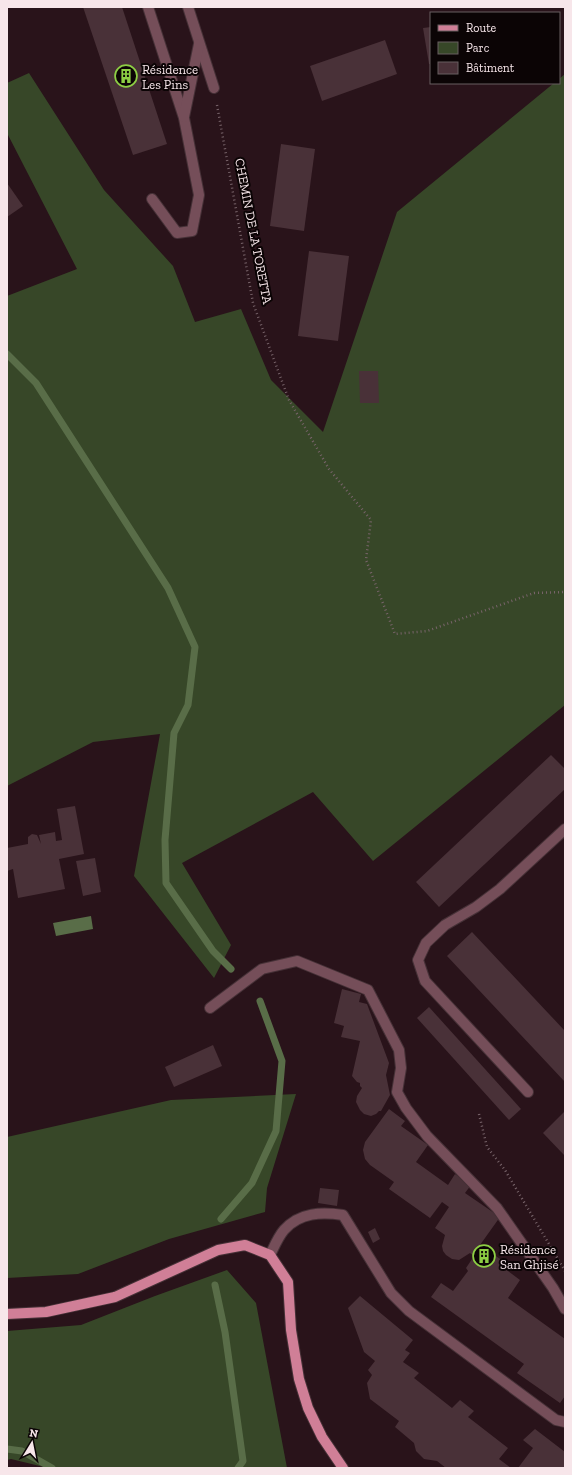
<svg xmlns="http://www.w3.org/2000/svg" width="572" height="1475" font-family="'Zilla Slab',serif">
<rect width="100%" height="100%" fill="#29131a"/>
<g fill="#374728">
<polygon points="29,73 104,190 173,266 195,322 241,309 271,380 323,432 397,212 554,83 559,83 559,79 565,74 565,705 373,861 313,792 182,863 231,945 214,978 134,876 160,734 93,742 7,786 7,296 77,269 7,133 7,83"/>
<polygon points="296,1094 267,1188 265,1212 169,1239 78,1274 7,1278 7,1137 171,1100"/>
<polygon points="227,1270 256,1303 287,1468 48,1468 11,1459 7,1460 7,1331 81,1325 155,1296"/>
</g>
<polygon fill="#596d48" points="91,916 93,929 56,936 53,923"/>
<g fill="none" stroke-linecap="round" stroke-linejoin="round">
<g stroke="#596d48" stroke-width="7">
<polyline points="7,354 36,383 168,588 195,647 188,705 174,733 165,840 166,883 213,951 231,969"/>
<polyline points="221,1219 252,1183 276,1131 282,1061 260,1001"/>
<polyline points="215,1285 225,1332 243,1461 238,1468"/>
<polyline points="7,1449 22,1451 52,1468"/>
</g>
</g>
<g fill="#493138">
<polygon points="83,7 122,7 167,144 133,155"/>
<polygon points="431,27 431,64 429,64 423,28"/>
<polygon points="385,40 397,74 322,101 310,66"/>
<polygon points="281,144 315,149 304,231 270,226"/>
<polygon points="7,183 23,206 7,217"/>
<polygon points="309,251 349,256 338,341 298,336"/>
<polygon points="359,371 378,371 379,403 360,403"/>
<polygon points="551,755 565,769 565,789 439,907 416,882"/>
<polygon points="75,806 84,854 59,859 65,889 18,898 13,869 7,871 7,848 28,844 28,837 32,834 37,835 41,844 39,835 55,832 56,841 62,840 57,809"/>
<polygon points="95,858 101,892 83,896 76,861"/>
<polygon points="472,932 565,1031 565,1082 447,956"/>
<polygon points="342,989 361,994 359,1002 367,1004 389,1063 386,1075 390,1095 381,1111 379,1111 376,1114 371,1116 364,1114 360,1110 356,1102 357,1096 362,1088 360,1086 360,1083 357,1082 352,1076 360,1041 341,1037 344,1026 334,1023"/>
<polygon points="429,1007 521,1109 509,1120 417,1018"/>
<polygon points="213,1045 222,1066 174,1087 165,1067"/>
<polygon points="389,1109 405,1121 401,1126 428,1145 416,1162 448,1185 455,1174 471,1185 465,1193 500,1217 480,1245 503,1261 500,1265 520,1280 508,1298 565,1339 565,1396 560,1403 517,1373 524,1364 431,1297 441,1283 453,1291 468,1271 466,1268 474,1256 470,1253 459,1260 452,1259 446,1255 443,1251 442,1246 445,1235 435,1228 449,1207 442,1202 430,1218 389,1189 394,1182 370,1165 365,1159 363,1150 365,1142"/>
<polygon points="565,1111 565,1156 543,1133"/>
<polygon points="320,1188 339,1190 337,1206 318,1203"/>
<polygon points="375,1228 380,1239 373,1243 368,1232"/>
<polygon points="360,1296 413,1340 405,1350 410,1353 403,1362 419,1373 414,1378 452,1408 460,1400 474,1411 468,1417 508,1448 499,1459 511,1468 446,1468 437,1461 424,1459 416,1451 414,1443 395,1427 399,1421 370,1399 367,1383 372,1375 368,1370 375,1361 364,1352 348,1308"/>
<polygon points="535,1429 565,1452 565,1468 518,1468 533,1448 523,1440"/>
</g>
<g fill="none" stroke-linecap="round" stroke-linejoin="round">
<g stroke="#463137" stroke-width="12">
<g id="minor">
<polyline points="148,7 184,118 199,195 192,231 177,233 152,199"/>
<polyline points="188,7 214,88"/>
<polyline points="184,117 199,44"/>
<polyline points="210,1008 262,969 297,961 368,990 399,1050 401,1068 397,1092 406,1108 427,1136 497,1208 553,1288 565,1309"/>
<polyline points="528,1092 425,981 418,960 426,943 445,925 476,907 500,889 565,829"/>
<path d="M270,1255C274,1247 278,1237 284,1230C300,1212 322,1212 343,1215L391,1293L409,1311L556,1420L565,1422"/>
</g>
</g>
<g stroke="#463137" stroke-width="12">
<polyline id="major" points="7,1314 46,1312 115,1297 218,1250 245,1245 270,1255 288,1282 291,1330 299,1379 308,1408 322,1437 343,1468"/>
</g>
<g stroke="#78646a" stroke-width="2.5" stroke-dasharray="1 3" stroke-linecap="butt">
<polyline points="217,105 253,303 289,400 329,469 371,520 366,560 395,634 427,631 534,593 565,592"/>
<polyline points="479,1114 487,1147 505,1170 565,1271"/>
</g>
<use href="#minor" stroke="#754e59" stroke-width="10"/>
<use href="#major" stroke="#d07f97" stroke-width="10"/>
</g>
<defs>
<g id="building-ring" transform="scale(1.15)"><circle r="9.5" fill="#0b0405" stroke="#8dce44" stroke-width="1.5"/><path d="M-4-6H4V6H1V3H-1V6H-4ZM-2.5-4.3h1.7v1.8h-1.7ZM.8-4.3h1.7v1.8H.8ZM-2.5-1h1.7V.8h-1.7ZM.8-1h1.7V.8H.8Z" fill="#8dce44"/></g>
</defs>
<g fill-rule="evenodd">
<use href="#building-ring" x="126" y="76"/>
<use href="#building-ring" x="484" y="1256"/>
</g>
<g text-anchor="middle" stroke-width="4" stroke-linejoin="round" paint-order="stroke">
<g font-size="13" fill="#f7e6ea" stroke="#0b0405" text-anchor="start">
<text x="142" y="74">Résidence<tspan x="142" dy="15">Les Pins</tspan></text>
<text x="500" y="1254">Résidence<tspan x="500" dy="15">San Ghjisé</tspan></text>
</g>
<g font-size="13" fill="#f7e6ea" stroke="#0b0405">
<text transform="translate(254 231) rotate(79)" y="5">CHEMIN DE LA TORETTA</text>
</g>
</g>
<rect width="572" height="1475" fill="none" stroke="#f7e6ea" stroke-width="16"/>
<rect x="430" y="12" width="130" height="72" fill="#0b0405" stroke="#695e61"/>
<rect x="438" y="25" width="20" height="6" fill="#d07f97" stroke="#695e61"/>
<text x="466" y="32" font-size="12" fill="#f7e6ea">Route</text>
<rect x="438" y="42" width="20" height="12" fill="#374728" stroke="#695e61"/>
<text x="466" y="52" font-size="12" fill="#f7e6ea">Parc</text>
<rect x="438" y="62" width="20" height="12" fill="#493138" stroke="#695e61"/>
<text x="466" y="72" font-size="12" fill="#f7e6ea">Bâtiment</text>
<g transform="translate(32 1443) rotate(10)" stroke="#0b0405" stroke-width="3" paint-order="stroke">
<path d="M0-3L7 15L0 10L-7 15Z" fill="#f7e6ea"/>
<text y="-6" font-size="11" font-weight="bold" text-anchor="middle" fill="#f7e6ea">N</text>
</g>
</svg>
